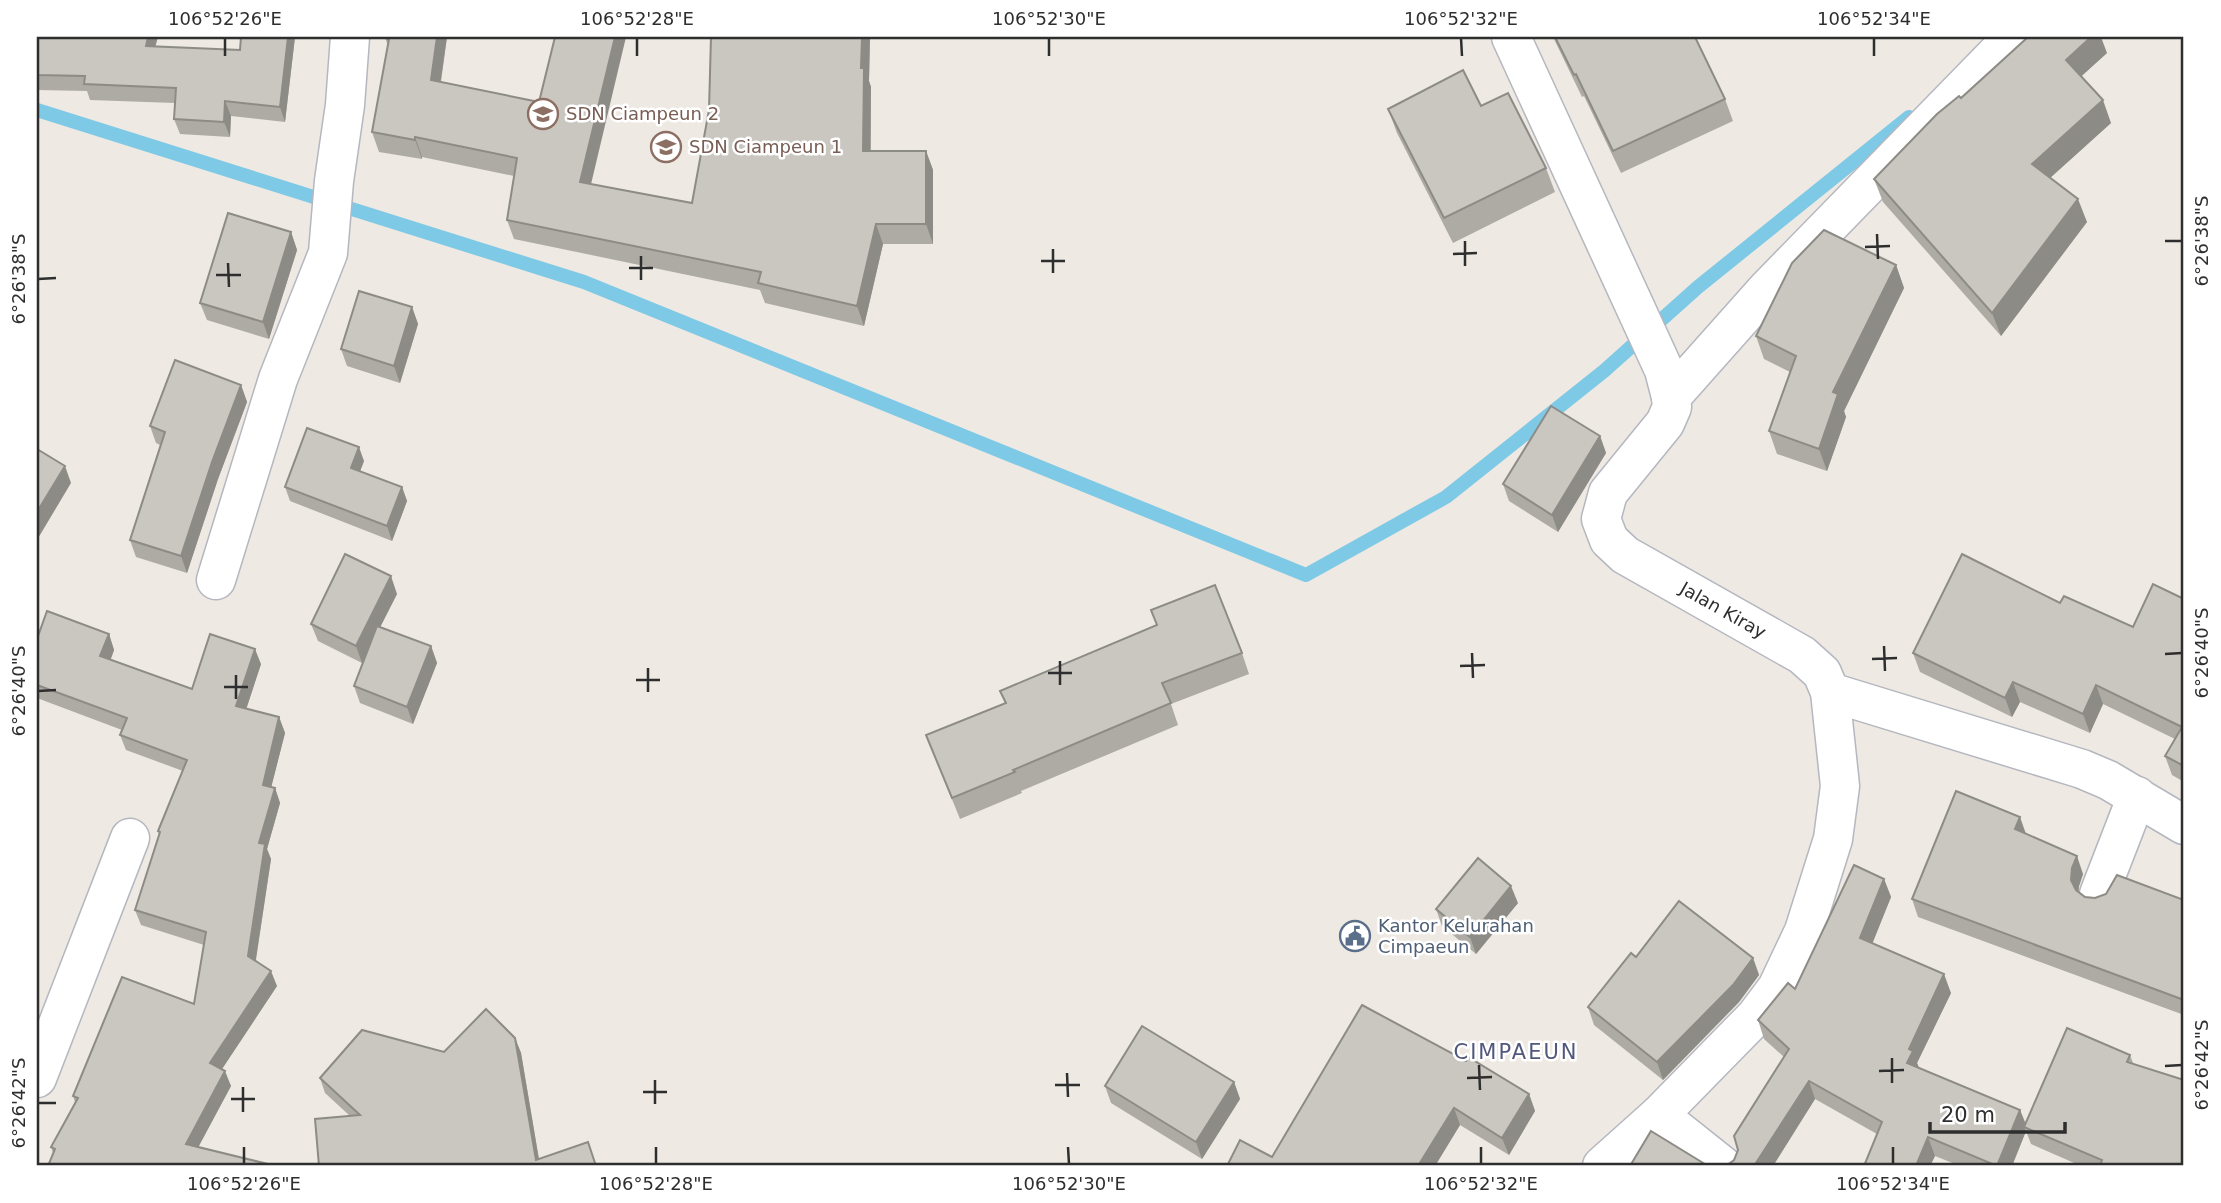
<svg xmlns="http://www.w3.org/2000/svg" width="2221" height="1203" font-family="'DejaVu Sans',sans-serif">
<rect width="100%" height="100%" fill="#eee9e2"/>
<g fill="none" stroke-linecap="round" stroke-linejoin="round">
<polyline stroke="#7ec9e6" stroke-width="14" points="37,110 584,282 1306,575 1446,497 1604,371 1698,287 1909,117"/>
<g stroke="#b5b7c0" stroke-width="41">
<g id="minor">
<path id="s1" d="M1511,37L1664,370L1671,397L1672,407L1665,423L1608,493L1601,519L1609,540L1625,555L1802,655L1822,673L1830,692L1840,786L1833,839L1804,931L1777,988L1756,1016L1659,1115L1602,1166"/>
<polyline points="1671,397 1768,288 2013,37"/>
<polyline points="216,580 278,379 328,253 334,181 345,105 350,37"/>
<polyline points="1830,692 2082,769 2108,780 2184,825"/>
<polyline points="2099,894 2137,796"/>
<polyline points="37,1078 130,838"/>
<polyline points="1659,1115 1723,1166"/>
</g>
</g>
<use href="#minor" stroke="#fff" stroke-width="38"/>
</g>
<g fill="#aeaba5">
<polygon points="37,37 155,47 240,50 295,37 285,122 231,116 230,137 180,134 174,119 175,103 90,100 87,91 37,90"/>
<polygon points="385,37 447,37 441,82 591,184 692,203 709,110 711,37 870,37 869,81 871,87 871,151 926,151 933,170 933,244 883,244 864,326 765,303 760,290 514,239 507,220 514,176 422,157 422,159 379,152 372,132 388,46"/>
<polygon points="1553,37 1695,37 1725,99 1733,121 1621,173 1584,96 1582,97"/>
<polygon points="2107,53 2081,76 2111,123 2050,178 2087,222 2001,336 1883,202 1874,179 1961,98"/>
<polygon points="1481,106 1546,168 1555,192 1453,243 1397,133 1388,109"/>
<polygon points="291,232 297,250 269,339 207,320 200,303"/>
<polygon points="1896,265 1904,288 1844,411 1846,417 1827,471 1777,454 1769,431 1790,372 1764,359 1756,336"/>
<polygon points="412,307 418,324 400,383 347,366 341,349"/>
<polygon points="241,385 247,402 218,479 187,573 136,557 130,540 160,445 156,443 150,426"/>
<polygon points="1600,436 1606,453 1558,532 1509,501 1503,484"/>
<polygon points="364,461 360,471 402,487 407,501 392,541 290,501 285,487"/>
<polygon points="397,594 380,627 431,646 437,663 413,724 360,703 354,686 362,663 318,641 311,624"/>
<polygon points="2184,599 2184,782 2172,775 2165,756 2175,739 2103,704 2090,733 2020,702 2012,717 1920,672 1913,653 2060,603 2133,627"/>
<polygon points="109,634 114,650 111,659 192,689 261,664 246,709 279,717 285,733 271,787 275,788 280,803 267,849 271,859 256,960 277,986 222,1069 231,1086 198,1147 53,1153 51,1147 75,1102 73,1096 194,1004 204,945 141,925 135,910 159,834 158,831 183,771 126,750 120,735 122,730 37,698 37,639"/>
<polygon points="1242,653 1249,674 1171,704 1178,725 1021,791 1022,793 960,819 926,735 1005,703 1000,691"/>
<polygon points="2026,834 2083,874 2079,886 2078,892 2085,897 2184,900 2184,1015 1918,917 1912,899"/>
<polygon points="1884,879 1891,897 1872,943 1951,993 1917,1063 1919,1068 2020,1110 2026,1124 2130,1055 2133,1063 2184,1166 2081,1166 2031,1144 2026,1131 2012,1166 1960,1166 1935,1156 1930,1166 1864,1166 1877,1134 1815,1099 1773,1166 1726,1166 1734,1160 1784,1057 1764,1039 1758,1020 1795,989"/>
<polygon points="1518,903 1476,954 1442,926 1436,909"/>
<polygon points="1636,957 1753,958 1759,975 1739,1002 1663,1080 1594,1025 1588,1007"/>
<polygon points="515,1038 521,1053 539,1159 597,1166 319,1166 350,1116 325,1093 320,1078"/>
<polygon points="1466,1061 1529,1094 1535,1111 1509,1155 1460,1125 1435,1166 1227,1166 1272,1157"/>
<polygon points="1234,1082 1240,1099 1202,1159 1111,1103 1105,1086"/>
</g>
<g fill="#8d8b86">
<polygon points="148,37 158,37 151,62 146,46"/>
<polygon points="288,37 295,37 285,122 280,107"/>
<polygon points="437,37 447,37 438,99 431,80"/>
<polygon points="615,37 626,37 587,201 580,182"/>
<polygon points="862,37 870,37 869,81 871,87 870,170 863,151 861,68"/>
<polygon points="2091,37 2101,37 2107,53 2074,83 2066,60"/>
<polygon points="2103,100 2111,123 2040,187 2032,164"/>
<polygon points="225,101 231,116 230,137 224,122"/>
<polygon points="415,137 422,157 422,159 415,140"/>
<polygon points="926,151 933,170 933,244 926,224"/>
<polygon points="2078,199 2087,222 2001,336 1992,313"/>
<polygon points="876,224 883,244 864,326 857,306"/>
<polygon points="291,232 297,250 269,339 263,322"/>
<polygon points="1896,265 1904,288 1844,411 1846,417 1827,471 1819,449 1833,392"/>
<polygon points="412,307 418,324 400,383 394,366"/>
<polygon points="241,385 247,402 218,479 187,573 181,556 212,462"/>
<polygon points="1600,436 1606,453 1558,532 1552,515"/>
<polygon points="359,447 364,461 356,482 351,468"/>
<polygon points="65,466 71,483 37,540 37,512"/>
<polygon points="402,487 407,501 392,541 387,526"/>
<polygon points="391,576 397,594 362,663 356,646"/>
<polygon points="109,634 114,650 106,671 100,656"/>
<polygon points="431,646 437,663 413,724 407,707"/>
<polygon points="255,649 261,664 242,722 236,706"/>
<polygon points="2013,682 2020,702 2012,717 2005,698"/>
<polygon points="2096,685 2103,704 2090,733 2083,714"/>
<polygon points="279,717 285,733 268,800 263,785"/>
<polygon points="275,788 280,803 267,849 271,859 254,971 248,956 259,843"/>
<polygon points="2020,817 2026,834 2015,829"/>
<polygon points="2077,856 2083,874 2079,886 2078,898 2071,880 2072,868"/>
<polygon points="1884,879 1891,897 1867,957 1860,938"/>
<polygon points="1511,886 1518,903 1476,954 1470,937"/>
<polygon points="1753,958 1759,975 1739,1002 1663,1080 1657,1062"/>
<polygon points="271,971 277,986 216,1078 210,1063"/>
<polygon points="1944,974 1951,993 1917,1063 1920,1070 1907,1063 1909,1049"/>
<polygon points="515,1038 521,1053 540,1166 536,1160"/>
<polygon points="225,1071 231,1086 192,1159 186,1144"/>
<polygon points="1809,1081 1815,1099 1773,1166 1754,1166"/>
<polygon points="1234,1082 1240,1099 1202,1159 1196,1142"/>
<polygon points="1529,1094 1535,1111 1509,1155 1502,1138"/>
<polygon points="1454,1108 1460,1125 1435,1166 1418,1166"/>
<polygon points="2020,1110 2027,1128 2024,1127 2026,1131 2012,1166 1998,1166"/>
<polygon points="1928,1137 1935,1156 1930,1166 1916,1166"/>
</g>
<g fill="#cac7c0" stroke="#8d8b86" stroke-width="2">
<polygon points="37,37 148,37 146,46 240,50 241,37 288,37 280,107 225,101 224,122 174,119 176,88 84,84 85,76 37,75"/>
<polygon points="385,37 437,37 431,80 539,102 555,37 615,37 580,182 692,203 709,110 711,37 862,37 861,68 864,68 863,151 926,151 926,224 876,224 857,306 758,283 761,272 507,220 517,158 415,137 415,140 372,132 389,39 385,38"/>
<polygon points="1555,37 1695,37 1725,99 1613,151 1576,74 1574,75"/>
<polygon points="2028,37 2091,37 2066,60 2103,100 2032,164 2078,199 1992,313 1874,179 1937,114 1959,96 1961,98"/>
<polygon points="1463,70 1481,106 1508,93 1546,168 1444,218 1388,109"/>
<polygon points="228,213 291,232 263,322 200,303"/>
<polygon points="1824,230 1896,265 1833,392 1838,394 1819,449 1769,431 1796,356 1756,336 1792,263"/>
<polygon points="359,291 412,307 394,366 341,349"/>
<polygon points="175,360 241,385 212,462 181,556 130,540 165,432 150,426"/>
<polygon points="1551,406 1600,436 1552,515 1503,484"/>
<polygon points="307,428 359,447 351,468 402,487 387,526 285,487"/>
<polygon points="37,449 65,466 37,512"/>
<polygon points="345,554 391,576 356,646 311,624"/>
<polygon points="1962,554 2060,603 2064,596 2133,627 2153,584 2184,599 2184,766 2165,756 2182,727 2096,685 2083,714 2013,682 2005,698 1913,653"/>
<polygon points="1215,585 1242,653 1162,683 1171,703 1013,770 1015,772 952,798 926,735 1006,703 1000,691 1157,625 1151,610"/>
<polygon points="47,611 109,634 100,656 192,689 210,634 255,649 236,706 279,717 263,785 275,788 259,843 265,844 248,956 271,971 210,1063 225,1071 186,1144 276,1166 48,1166 55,1149 51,1147 78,1098 73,1096 122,977 194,1004 206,932 135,910 160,832 158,831 187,760 120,735 127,718 37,685 37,639"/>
<polygon points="377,626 431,646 407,707 354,686"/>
<polygon points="1956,791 2020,817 2015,829 2077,856 2072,868 2071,880 2076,890 2085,897 2095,898 2106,894 2117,875 2184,900 2182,907 2184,908 2184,1000 1912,899"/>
<polygon points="1478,858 1511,886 1470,937 1436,909"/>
<polygon points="1854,865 1884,879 1860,938 1944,974 1909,1049 1913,1051 1907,1063 2020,1110 1997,1166 1928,1137 1916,1166 1864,1166 1882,1122 1809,1081 1754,1166 1726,1166 1734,1160 1738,1150 1734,1136 1789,1049 1758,1020 1788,983 1795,989"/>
<polygon points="1679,901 1753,958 1733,985 1657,1062 1588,1007 1631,953 1636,957"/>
<polygon points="1362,1005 1466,1061 1468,1057 1529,1094 1502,1138 1454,1108 1418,1166 1227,1166 1240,1140 1272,1157"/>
<polygon points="486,1009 515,1038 536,1160 588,1142 596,1166 319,1166 315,1119 360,1115 320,1078 362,1030 444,1052"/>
<polygon points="1142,1026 1234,1082 1196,1142 1105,1086"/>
<polygon points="2067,1028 2130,1055 2127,1062 2184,1080 2184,1166 2100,1166 2102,1160 2024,1127"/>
<polygon points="1651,1131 1708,1166 1630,1166"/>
</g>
<path fill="none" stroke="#2e2e2e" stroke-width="2.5" d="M225,38V56M637,38V56M1049,38V56M1461,38L1462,56M1874,38V56M1877,234L1878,259M1465,241V266M2165,241H2182M1865,247L1890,246M1053,249V273M1453,254L1477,253M641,256V280M1041,261H1065M228,263L229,287M629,268H653M216,275H241M38,279L56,278M1884,646L1885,671M1472,653L1473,678M2165,654L2182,653M1872,659L1897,658M1060,661V685M1460,666L1485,665M648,668V692M1048,673H1072M236,675V699M636,680H660M224,687H248M38,691L56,690M1892,1058V1083M1479,1065L1480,1090M2165,1066L2182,1065M1879,1071L1904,1070M1067,1073L1068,1097M1467,1078L1492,1077M655,1080V1104M1055,1085H1080M243,1087V1112M643,1092H667M231,1099H255M38,1103H56M244,1147V1164M656,1147V1164M1068,1147L1069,1164M1481,1147V1164M1893,1147V1164"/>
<defs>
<g id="school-ring" transform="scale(1.575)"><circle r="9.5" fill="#fff" stroke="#8d6e63" stroke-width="1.5"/><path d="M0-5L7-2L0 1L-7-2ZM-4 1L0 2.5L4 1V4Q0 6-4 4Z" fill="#8d6e63"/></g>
<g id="civic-ring" transform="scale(1.575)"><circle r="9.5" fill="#fff" stroke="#5c6f8a" stroke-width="1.5"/><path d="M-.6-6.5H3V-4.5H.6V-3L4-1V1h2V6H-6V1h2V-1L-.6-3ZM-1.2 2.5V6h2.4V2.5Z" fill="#5c6f8a"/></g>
</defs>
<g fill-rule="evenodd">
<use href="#school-ring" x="543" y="114"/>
<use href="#school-ring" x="666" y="147"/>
<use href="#civic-ring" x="1355" y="936"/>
</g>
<g text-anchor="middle" stroke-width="5" stroke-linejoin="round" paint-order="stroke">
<g font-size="18" fill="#785e54" stroke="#fff" text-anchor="start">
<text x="566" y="120">SDN Ciampeun 2</text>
<text x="689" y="153">SDN Ciampeun 1</text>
</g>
<g font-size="18" fill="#2e2e2e" stroke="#fff">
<text dy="6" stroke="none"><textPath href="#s1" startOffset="696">Jalan Kiray</textPath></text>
</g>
<g font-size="18" fill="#4e5e75" stroke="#fff" text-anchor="start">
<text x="1378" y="932">Kantor Kelurahan<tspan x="1378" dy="21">Cimpaeun</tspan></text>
</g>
<g font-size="21" letter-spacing="2" fill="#51587c" stroke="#fff">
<text x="1516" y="1059">CIMPAEUN</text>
</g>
</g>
<rect width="2221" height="1203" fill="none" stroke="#ffffff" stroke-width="77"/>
<path d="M1930 1122v10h135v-10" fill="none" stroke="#2e2e2e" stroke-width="3.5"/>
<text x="1941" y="1122" font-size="21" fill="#2e2e2e" stroke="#ffffff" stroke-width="5" paint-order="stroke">20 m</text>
<rect x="38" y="38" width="2144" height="1126" fill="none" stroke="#2e2e2e" stroke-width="2.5"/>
<g font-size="18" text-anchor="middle" fill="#2e2e2e">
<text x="225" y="25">106°52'26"E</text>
<text x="637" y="25">106°52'28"E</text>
<text x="1049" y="25">106°52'30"E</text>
<text x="1461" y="25">106°52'32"E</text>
<text x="1874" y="25">106°52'34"E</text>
<text transform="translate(2202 241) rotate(-90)" y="6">6°26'38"S</text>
<text transform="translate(19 279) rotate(-90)" y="6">6°26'38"S</text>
<text transform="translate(2202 653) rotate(-90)" y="6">6°26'40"S</text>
<text transform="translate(19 691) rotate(-90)" y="6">6°26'40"S</text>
<text transform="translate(2202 1065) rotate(-90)" y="6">6°26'42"S</text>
<text transform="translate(19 1103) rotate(-90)" y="6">6°26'42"S</text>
<text x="244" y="1190">106°52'26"E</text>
<text x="656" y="1190">106°52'28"E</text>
<text x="1069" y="1190">106°52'30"E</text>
<text x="1481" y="1190">106°52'32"E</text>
<text x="1893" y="1190">106°52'34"E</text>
</g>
</svg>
